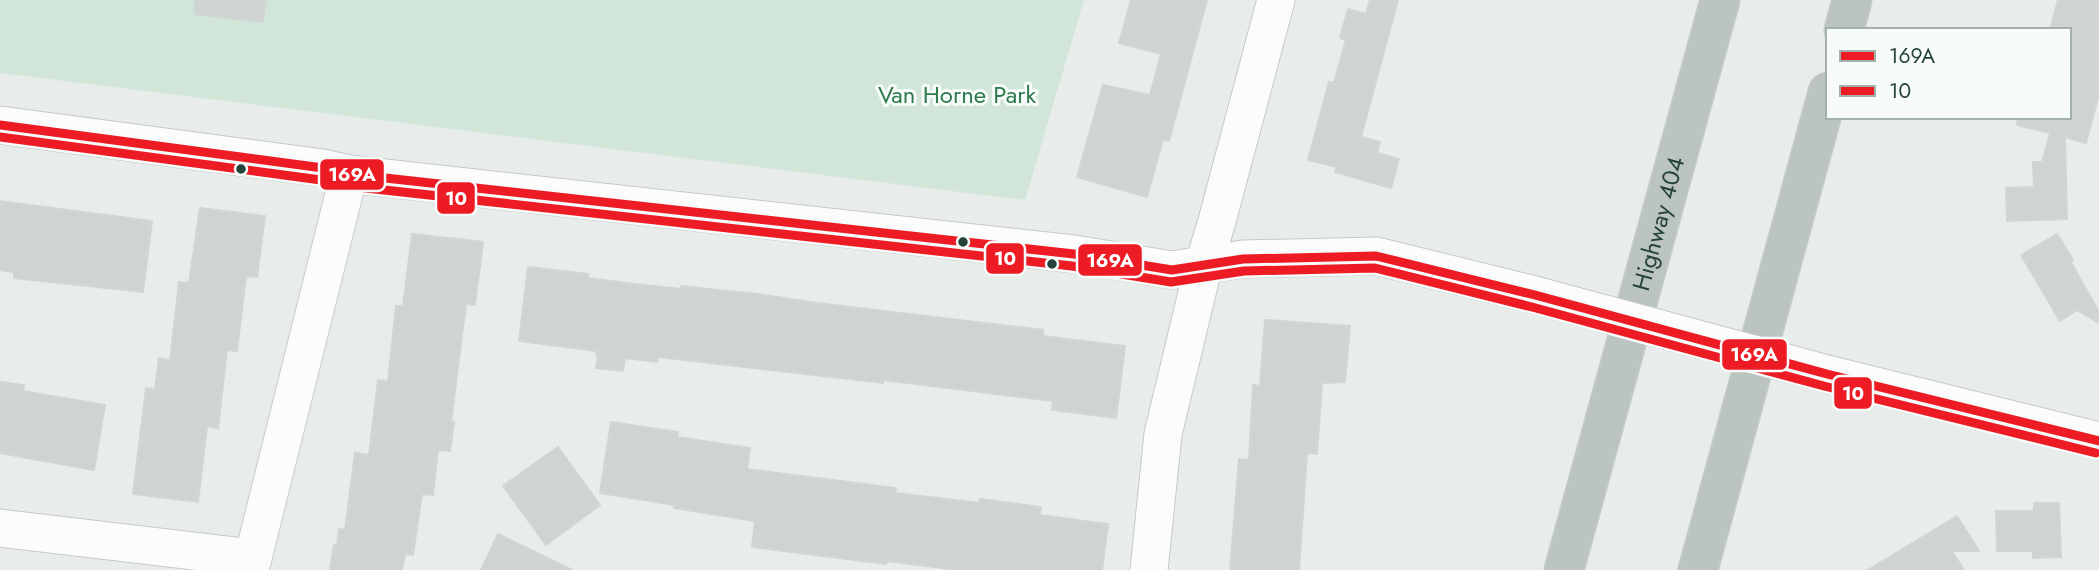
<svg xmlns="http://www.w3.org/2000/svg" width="2099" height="570" font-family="Jost,sans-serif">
<rect width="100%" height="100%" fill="#e8edeb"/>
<polygon fill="#d1e6d8" points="0,0 1084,0 1025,200 0,73"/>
<g fill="#cfd4d2" stroke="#d1d6d4" stroke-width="2">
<polygon points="195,0 266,0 263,22 195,14"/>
<polygon points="1131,0 1207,0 1169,141 1163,139 1147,197 1077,177 1103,85 1150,95 1161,54 1119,43"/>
<polygon points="1370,0 1398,0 1361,137 1380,142 1377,153 1399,159 1391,188 1335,172 1337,167 1308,160 1329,82 1334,83 1346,40 1340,38 1348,9 1366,14"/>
<polygon points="2058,0 2099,0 2099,94 2086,143 2065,137 2067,219 2007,221 2006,188 2034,187 2033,162 2042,162 2050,133 2017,125 2018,117 2069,117 2069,30 2050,30"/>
<polygon points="0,201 152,221 143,292 14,278 14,272 0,270"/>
<polygon points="200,208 265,216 257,277 246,276 237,351 227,350 218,428 207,426 198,502 133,494 146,388 155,390 159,358 170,360 179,282 189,283"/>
<polygon points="412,234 483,242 475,305 466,304 451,422 454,422 450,451 438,450 433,495 422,494 413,555 405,554 402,570 330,570 334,545 337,545 339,529 345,530 355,453 369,455 378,380 388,382 396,306 403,306"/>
<polygon points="2057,234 2073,260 2071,262 2099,312 2099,323 2077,310 2060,321 2021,255"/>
<polygon points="528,267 588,274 588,278 635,284 681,289 681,286 757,294 817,303 1043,330 1043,336 1125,346 1116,418 1052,410 1053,401 883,380 883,383 658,357 657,362 625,358 623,371 596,368 598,355 596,355 596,351 519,341"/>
<polygon points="1265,320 1350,326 1345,382 1322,383 1317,454 1307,453 1299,570 1230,570 1239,459 1249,460 1253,385 1260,386"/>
<polygon points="0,382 24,385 23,391 105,405 94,470 0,453"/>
<polygon points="611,422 678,432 677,437 750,448 747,469 896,488 895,493 980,503 980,499 1041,507 1040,515 1108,524 1102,570 958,570 887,561 886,564 752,547 755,521 674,508 675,505 600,493"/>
<polygon points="558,447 600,505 546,545 503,486"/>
<polygon points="2034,503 2059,503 2061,557 2033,558 2033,551 1997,551 1996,511 2034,511"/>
<polygon points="1957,516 1979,551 1952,551 1964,570 1868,570"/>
<polygon points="498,534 572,570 481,570"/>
</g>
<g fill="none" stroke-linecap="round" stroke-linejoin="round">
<g stroke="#c5cac8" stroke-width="39">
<g id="minor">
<polyline points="0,125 323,168 349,174 1074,254 1172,270 1243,259 1376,256 1535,295"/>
<polyline points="1827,374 2099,441"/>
<polyline points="0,528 253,558"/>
<polyline points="250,570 349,174"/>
<polyline points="1149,570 1163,434 1204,264 1217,221 1276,0"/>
</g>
</g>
<g stroke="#c3ccc9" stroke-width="41">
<g id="highway">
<polyline points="1844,30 1852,0"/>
<path id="s1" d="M1564,570L1720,0"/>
<polyline points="1698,570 1828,92"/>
</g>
</g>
<use href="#minor" stroke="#fcfcfc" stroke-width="37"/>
<use href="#highway" stroke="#bcc4c2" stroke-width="38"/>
<g stroke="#c5cac8" stroke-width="39" stroke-linecap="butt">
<polyline id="minor-bridge" points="1535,295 1827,374"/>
</g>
<use href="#minor-bridge" stroke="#fcfcfc" stroke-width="37"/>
<g stroke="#f7fbf9" stroke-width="14">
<polyline id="bus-1" points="0,125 323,168 349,174 1074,254 1172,270 1243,259 1376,256 1535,295 1827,374 2099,441"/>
</g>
<g stroke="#f7fbf9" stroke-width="14">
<polyline id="bus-2" points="0,137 321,180 348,186 1072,266 1171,282 1244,271 1375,268 1532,307 1824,386 2096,453"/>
</g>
<use href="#bus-1" stroke="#ed1c24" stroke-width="9"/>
<use href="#bus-2" stroke="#ed1c24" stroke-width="9"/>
</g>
<g fill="#24423a" stroke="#f7fbf9" stroke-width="2.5">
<circle cx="241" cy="169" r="6"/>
<circle cx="963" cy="242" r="6"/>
<circle cx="1052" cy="264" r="6"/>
</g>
<g text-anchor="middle" stroke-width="6" stroke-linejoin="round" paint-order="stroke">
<g font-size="24" fill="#2d7a4b" stroke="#f7fbf9">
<text x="957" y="103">Van Horne Park</text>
</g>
<g font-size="24" fill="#24423a" stroke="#f7fbf9">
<text dy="8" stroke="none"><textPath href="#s1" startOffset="359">Highway 404</textPath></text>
</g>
</g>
<g stroke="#f7fbf9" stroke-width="2.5">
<rect x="319" y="158" width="66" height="33" rx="7" fill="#ed1c24"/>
<rect x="436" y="181" width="40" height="34" rx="7" fill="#ed1c24"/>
<rect x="985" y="242" width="40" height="33" rx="7" fill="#ed1c24"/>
<rect x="1077" y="243" width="66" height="34" rx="7" fill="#ed1c24"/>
<rect x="1721" y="338" width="67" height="33" rx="7" fill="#ed1c24"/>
<rect x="1833" y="376" width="40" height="34" rx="7" fill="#ed1c24"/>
</g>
<g font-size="19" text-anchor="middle" font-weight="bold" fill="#fff">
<text x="352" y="181">169A</text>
<text x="456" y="205">10</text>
<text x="1005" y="265">10</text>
<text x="1110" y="267">169A</text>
<text x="1754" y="361">169A</text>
<text x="1853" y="400">10</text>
</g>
<rect x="1826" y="28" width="245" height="91" fill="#f7fbf9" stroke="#a3b1ad" stroke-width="2"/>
<rect x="1840" y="51" width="35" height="10" fill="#ed1c24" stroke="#a3b1ad" stroke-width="2"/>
<text x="1889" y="63" font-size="21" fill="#24423a">169A</text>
<rect x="1840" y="86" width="35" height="10" fill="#ed1c24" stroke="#a3b1ad" stroke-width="2"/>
<text x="1889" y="98" font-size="21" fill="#24423a">10</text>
</svg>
